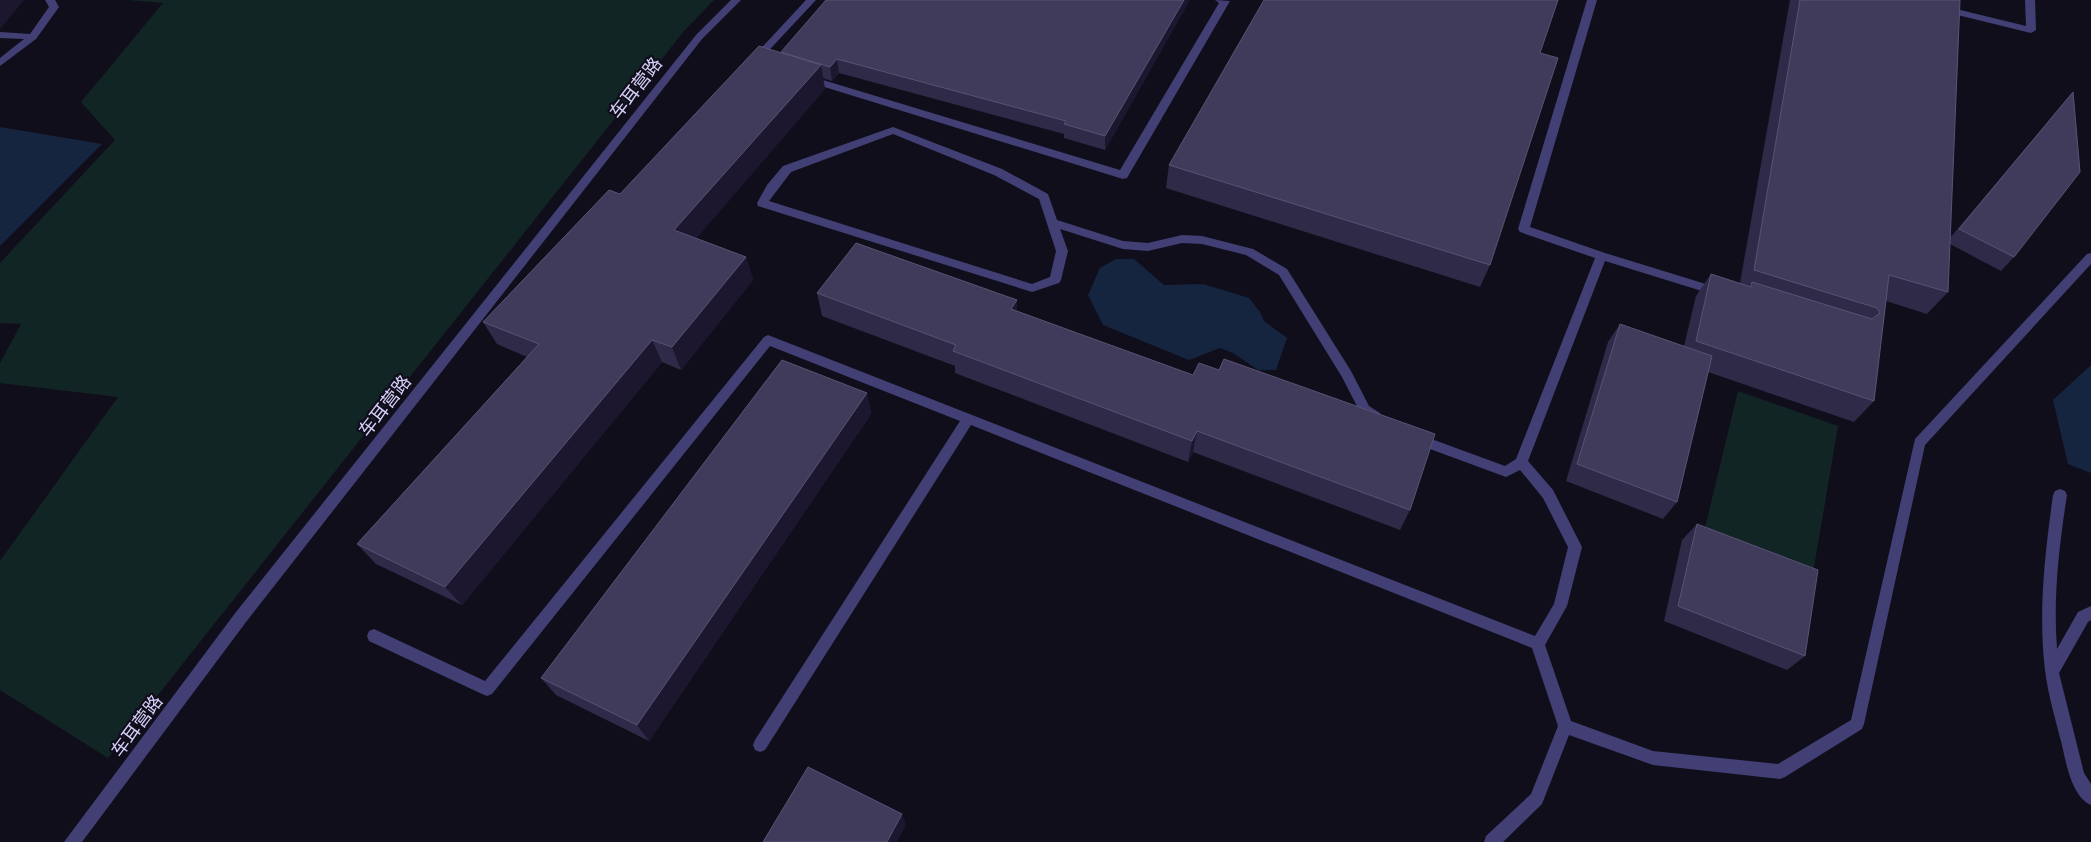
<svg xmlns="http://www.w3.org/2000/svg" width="2091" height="842" font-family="Rubik,'Noto Sans SC',sans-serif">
<rect width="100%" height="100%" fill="#110e1c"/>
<g fill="#122525">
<polygon points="128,0 714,0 684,31 108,758 0,690 0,561 118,397 0,383 0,363 21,324 0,323 0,263 115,140 81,102 163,3"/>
<polygon points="1738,391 1838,426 1812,579 1703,536"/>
</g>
<g fill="#152540">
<polygon points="0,127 102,144 0,246"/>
<polygon points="1116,259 1134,259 1164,285 1203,284 1249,298 1260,312 1264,321 1287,338 1276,370 1258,370 1233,353 1220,348 1189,360 1103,325 1088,295 1100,268"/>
<polygon points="2091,365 2091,473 2068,464 2053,400"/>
</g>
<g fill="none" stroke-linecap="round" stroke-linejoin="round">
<polygon fill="#423f75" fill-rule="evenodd" points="45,0 55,0 59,7 36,39 0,66 0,58 24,39 0,38 0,32 30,34 49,7"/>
<g fill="#423f75" fill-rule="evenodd">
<polygon points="806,0 816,0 758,62 752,62 752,58"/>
<polygon points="1215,0 1230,1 1127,178 1123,179 805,81 804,79 805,77 813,77 1120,170 1219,3"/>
<polygon points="1587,0 1597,0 1530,227 1605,253 1722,289 1724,292 1718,296 1605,261 1528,461 1553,490 1582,547 1567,606 1545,645 1571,721 1653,751 1778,764 1851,720 1915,439 2087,254 2091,253 2091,264 1925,445 1864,724 1862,729 1785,777 1780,779 1653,765 1569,735 1542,804 1503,842 1484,842 1486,836 1531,794 1558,726 1532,648 971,425 765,750 760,752 755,750 753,745 755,740 960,421 770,346 492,694 487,696 482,694 369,641 367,636 369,631 374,629 485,681 764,337 768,335 1535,636 1554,604 1568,547 1543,498 1520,470 1506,477 1411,442 1409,438 1411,434 1415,433 1505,466 1516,459 1595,258 1520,232 1518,229"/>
<polygon points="2025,0 2035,0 2036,30 2031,33 1941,11 1939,9 1944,6 2026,26"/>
<path d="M893,127L1002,169L1048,194L1057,220L1123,241L1148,243L1182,235L1202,236L1253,249L1287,269L1351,371L1369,406L1380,413L1382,417L1380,421H1372L1361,414L1342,377L1279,275L1246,255L1202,244L1182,243L1148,251L1123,249L1060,229L1068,251L1061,280L1059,283L1032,292L758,206L757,203L767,185L783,166ZM893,134L994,175L1039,199L1056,251L1050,277L1032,284L769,201L791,172Z"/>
<path d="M2060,489L2065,491L2067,495C2059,546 2053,598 2057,649L2078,612L2091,606V620L2088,622L2059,673L2084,773L2091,784V805C2072,797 2066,763 2062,745C2056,721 2048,695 2045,670C2038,612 2045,553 2053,495L2055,491Z"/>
</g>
<polygon fill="#423f75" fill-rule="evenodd" points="731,0 741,0 702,39 246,622 82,842 64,842 236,612 696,35"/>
</g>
<g fill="#2f2a48">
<polygon points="1790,0 1960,0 1950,238 2073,92 2014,257 2001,271 1950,244 1948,292 1927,314 1886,301 1874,401 1854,422 1708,372 1677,502 1663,519 1566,481 1608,342 1620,324 1684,346 1696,296 1711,274 1740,283"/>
<polygon points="1188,3 1105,150 1064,138 1064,134 839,73 832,81 823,78 825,89 696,238 746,257 753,280 681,370 662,362 462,605 376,564 357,544 527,357 497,344 483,322 620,194 781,53 781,52"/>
<polygon points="1540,53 1490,265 1480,287 1166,188 1169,165"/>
<polygon points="817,293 1017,300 1017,312 1410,510 1400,530 1193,452 1188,462 955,373 955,366 822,316"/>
<polygon points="867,393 871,414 649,741 556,695 541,678"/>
<polygon points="1697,524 1805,656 1787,670 1664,621 1682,540"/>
</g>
<g fill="#1c172f">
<polygon points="0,0 24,0 0,29"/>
<polygon points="1184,0 1189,0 1188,3 1105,150 1105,136"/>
<polygon points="837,59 839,73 832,81 830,67"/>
<polygon points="821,65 825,89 683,254 674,230"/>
<polygon points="746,257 753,280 681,370 672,347"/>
<polygon points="1017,300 1017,323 1011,309"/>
<polygon points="652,340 662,362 462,605 445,587"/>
<polygon points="867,393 871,414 649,741 637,725"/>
<polygon points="1197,431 1193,452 1188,462 1192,441"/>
<polygon points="902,814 906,825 897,842 887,842"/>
</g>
<g fill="#413b5b" stroke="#585374">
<polygon points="826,0 1184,0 1105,136 1064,124 1066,121 837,59 830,67 781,52"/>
<polygon points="1264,0 1558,0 1540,53 1558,58 1490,265 1169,165"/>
<polygon points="1800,0 1960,0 1948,292 1889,275 1874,401 1696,341 1711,274 1751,287 1752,282 1872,319 1880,313 1877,308 1754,270"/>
<polygon points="759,46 821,65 674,230 746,257 672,347 652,340 445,587 357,544 539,344 483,322 609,190 620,194"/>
<polygon points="2073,92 2080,172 2014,257 1959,229"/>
<polygon points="856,243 1017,300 1011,309 1193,375 1199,363 1219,370 1224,359 1435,434 1410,510 1197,431 1192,441 953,351 956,345 817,293"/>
<polygon points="1620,324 1712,356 1677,502 1577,464"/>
<polygon points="782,360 867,393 637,725 541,678"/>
<polygon points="1697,524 1818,570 1805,656 1678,606"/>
<polygon points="808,767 902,814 887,842 763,842"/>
</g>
<g text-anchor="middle" stroke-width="4.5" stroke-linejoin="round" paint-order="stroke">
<g font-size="18" fill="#d5d0f8" stroke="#110e1c">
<text transform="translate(636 88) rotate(-52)" y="6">车耳营路</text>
<text transform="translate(385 406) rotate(-52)" y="6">车耳营路</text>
<text transform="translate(137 726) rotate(-53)" y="6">车耳营路</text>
</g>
</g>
</svg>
